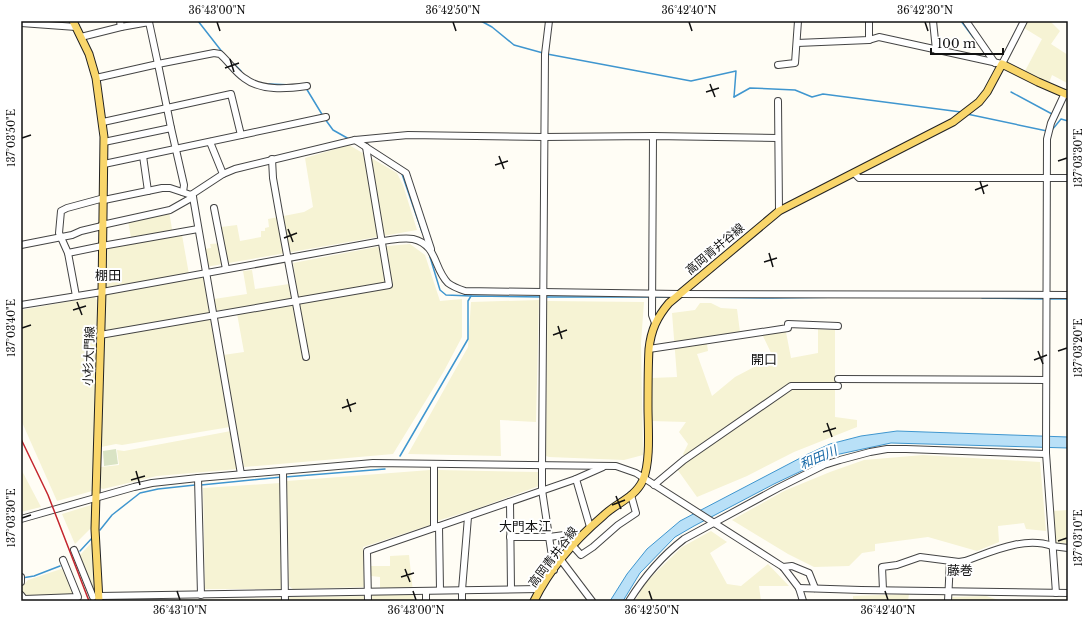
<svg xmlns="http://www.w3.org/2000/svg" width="1089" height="622" font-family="'Libre Baskerville','Noto Sans JP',serif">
<rect width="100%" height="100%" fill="#fffdf5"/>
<g fill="#f6f3d4">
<polygon points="1027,21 1050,21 1060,31 1051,44 1068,55 1067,83 1052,75 1049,83 1025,71 1042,39 1024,28"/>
<polygon points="349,145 397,173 403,185 417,230 206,267 204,249 211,248 210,244 224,243 221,227 237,225 240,241 261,237 261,231 265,231 265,228 269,227 268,219 304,212 313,207 305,158"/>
<polygon points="169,211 173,235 182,235 190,280 204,277 207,300 230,427 122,445 116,444 101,447 105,247 132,243 128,221"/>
<polygon points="410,244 425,255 440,301 462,299 462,337 444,371 393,454 244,467 223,355 244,352 236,308 215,311 214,299 247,294 243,271 252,270 255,289 296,283 293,263 376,247"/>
<polygon points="94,297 97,300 94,483 92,491 57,501 21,420 21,310"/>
<polygon points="539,300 536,422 500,420 501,456 408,454 468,347 471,302"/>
<polygon points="547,301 644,302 641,343 643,455 624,460 549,457 546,456"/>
<polygon points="700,303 711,303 721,308 737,309 740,332 706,337 708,351 697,354 712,396 735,377 756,366 770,360 774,359 762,334 786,332 791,358 818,353 818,329 835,330 835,417 857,420 857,427 794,452 747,476 697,497 677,469 687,461 683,454 688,444 679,432 686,422 651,421 651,378 677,377 672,313 695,310"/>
<polygon points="231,431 238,469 157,476 103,489 100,488 101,467 119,465 117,450 124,451"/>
<polygon points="923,455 1040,462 1046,531 1026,529 1024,523 998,526 999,542 977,551 928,537 875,544 875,551 862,553 849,566 814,567 788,554 732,520 784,491 830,472 864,460"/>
<polygon points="21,469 41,507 21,512"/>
<polygon points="430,470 430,525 363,547 364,587 293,589 289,586 287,481"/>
<polygon points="438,470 538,472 539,486 476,509 437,521"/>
<polygon points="280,483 281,589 205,589 203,488"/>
<polygon points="91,505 93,506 93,524 92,527 75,544 62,514"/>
<polygon points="1068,510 1068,544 1054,542 1052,511"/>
<polygon points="711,531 727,542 710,553 727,584 741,586 768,564 789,586 759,586 761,601 635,601 645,583 682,547"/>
<polygon points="93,541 96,591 94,592 80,555"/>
<polygon points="409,555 414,601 370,601 370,594 380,594 380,577 371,576 370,566 390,566 390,556"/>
<polygon points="64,568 76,601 21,601 21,588 28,580"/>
<polygon points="909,594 908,601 853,601 853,596"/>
<polygon points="365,596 365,601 289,601 288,597"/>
<polygon points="986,596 1002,601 950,601 950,597"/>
<polygon points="281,598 281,601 113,601"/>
</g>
<polygon fill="#d9e3c4" points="116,449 118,464 104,466 103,451"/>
<polygon fill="#b9e0f7" stroke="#3f96cf" points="897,431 1068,437 1068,448 891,443 835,455 774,484 694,526 675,537 640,573 623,601 610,601 627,574 647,549 680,521 806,455 830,444 861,436"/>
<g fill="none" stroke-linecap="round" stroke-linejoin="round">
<g stroke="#3f96cf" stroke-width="1.5">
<polyline points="198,21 223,53"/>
<polyline points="481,21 492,27 514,45 543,53"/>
<polyline points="961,21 973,37"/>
<polyline points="547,54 691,81 736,71 734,97"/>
<polyline points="234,64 241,71"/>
<polyline points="269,84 293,85"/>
<polyline points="306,88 323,116"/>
<polyline points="1011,92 1052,114"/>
<polyline points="734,97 750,88 795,90 812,97 823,94 961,112"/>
<polyline points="967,114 1047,131"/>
<polyline points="325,119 333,130 349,139"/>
<polyline points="1052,130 1061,119 1068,121"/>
<polyline points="402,174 422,232"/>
<polyline points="430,257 440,290 446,295 471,296"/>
<polyline points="546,297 650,297"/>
<polyline points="654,297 672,297"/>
<polyline points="680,297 773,298 848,297"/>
<polyline points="982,298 1044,299"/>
<polyline points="1048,299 1068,299"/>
<polyline points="400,456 468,339 468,301 471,296 542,297"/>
<polyline points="285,477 385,469"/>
<polyline points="201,485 282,477"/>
<polyline points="100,530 112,515 140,493 158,489 195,485"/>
<polyline points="80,551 93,537"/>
<polyline points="22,578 34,576 60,566"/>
</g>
<g stroke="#444" stroke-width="8">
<g id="minor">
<path d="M120,21L121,27L149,22L158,64L214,53L220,54C228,61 235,72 244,78C261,91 286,89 307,86"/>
<polyline points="549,21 545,54 542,469 542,490 554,570"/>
<polyline points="869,21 869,40"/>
<polyline points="933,21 936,50"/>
<polyline points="966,21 995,63"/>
<polyline points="21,23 76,27"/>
<polyline points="81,37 121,27"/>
<polyline points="797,43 869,40 879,37 1002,64 1024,21"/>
<polyline points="778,65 795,63 798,21"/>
<polyline points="96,78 158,64 167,108 231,94 241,135"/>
<polyline points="778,101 779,211"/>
<polyline points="103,122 167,108 171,128"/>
<polyline points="653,136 652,315 655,323"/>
<polyline points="355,140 406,173 431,249"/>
<polyline points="104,142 171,128 184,185 183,192"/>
<polyline points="210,142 223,174"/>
<polyline points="143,156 148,191"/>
<polyline points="272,159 273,178 279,212 306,357"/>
<polyline points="104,164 326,117"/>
<polyline points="854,173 859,178 1068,178"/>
<polyline points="191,195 193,197 241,474"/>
<polyline points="104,200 162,188 170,188 191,195 223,174 235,169 355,140 408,135 544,137 653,136 778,138"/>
<polyline points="214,208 226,269"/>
<polyline points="102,225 170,210 193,197"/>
<polyline points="21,245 72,235 81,231 102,226"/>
<polyline points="102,246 198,229"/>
<polyline points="68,253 102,246"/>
<polyline points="76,296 68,253 59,233 61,211 67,208 104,198"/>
<path d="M21,305L102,292L382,241C392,240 403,237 413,239C438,245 433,268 448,283C453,287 459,289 465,291L679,294L1068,295"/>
<polyline points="100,335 389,285 366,147"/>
<polyline points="649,349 788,328 788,324 838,326"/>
<polyline points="838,379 1045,380"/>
<polyline points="434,464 434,528"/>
<polyline points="283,471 285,601"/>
<polyline points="198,478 201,595"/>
<polyline points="576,479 590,527"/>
<polyline points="654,485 684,460 791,386 838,386"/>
<polyline points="510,502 511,589"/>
<polyline points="21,519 134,487 152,483 198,478 373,463 616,466 636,473 783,567 799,588 803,601"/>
<polyline points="439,526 440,590"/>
<polyline points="510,537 549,537 572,534 579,538"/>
<polyline points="572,545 581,555 593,547 618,525 636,513 631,495"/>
<polyline points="1052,546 1068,548"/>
<polyline points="74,550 93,597"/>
<polyline points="561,560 592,601"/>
<polyline points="783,567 792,566 809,573 815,588"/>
<polyline points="21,582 21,577"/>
<polyline points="799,588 861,590 1068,593"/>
<path d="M883,590L882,567L897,565L920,557L959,562L965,561C991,552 1024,536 1052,546"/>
<polyline points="426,591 426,601"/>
<polyline points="1056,593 1046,453 1047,139 1051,123 1065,93"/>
<polyline points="21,595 24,599 78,597 63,560"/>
<polyline points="99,596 540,589"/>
<polyline points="368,601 367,551 576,479 603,467"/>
<polyline points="462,601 462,590 468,517"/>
<path d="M629,601C644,577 662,556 684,539L778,488L824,465L840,460L870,452L887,449H906L1046,454"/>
<polyline points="948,601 950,561"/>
</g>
</g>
<g stroke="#222" stroke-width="9">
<g id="major">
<polyline points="73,21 89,54 96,78 104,137 102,292 95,529 99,601"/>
<path d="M534,601C550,568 576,539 603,516C616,503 635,498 643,480C651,461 648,427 648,407C648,388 648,368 649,349C651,330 657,317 669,303L779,211L953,122L979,102L987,92L1002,64L1038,82L1068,95"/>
</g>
</g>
<use href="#minor" stroke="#fff" stroke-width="6"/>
<use href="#major" stroke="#f9d66b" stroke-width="7"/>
<polyline stroke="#c4262e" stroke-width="1.5" points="21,439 48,495 89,601"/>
</g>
<path fill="none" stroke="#111" stroke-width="1.5" d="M217,22L220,31M453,22L456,31M689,22L692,31M925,22L928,31M230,59L234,72M225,68L239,63M710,84L715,97M706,92L719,88M22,138L31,135M499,156L504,169M1058,161L1067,158M495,165L508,161M980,181L984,194M975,190L988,185M288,229L293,242M284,238L297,233M769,253L773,267M764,262L777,258M77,302L82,315M73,310L86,306M558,326L562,339M22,328L31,325M553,335L567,330M1038,351L1043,364M1058,351L1067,348M1034,360L1047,355M347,399L351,412M342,408L356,403M827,423L832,437M823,432L836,428M136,471L140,485M131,480L145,476M616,496L621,509M612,505L625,500M22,518L31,515M1058,541L1067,538M405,569L410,582M401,577L414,573M177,591L180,600M413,591L416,600M649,591L652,600M885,591L888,600"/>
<g text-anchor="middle" stroke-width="4" stroke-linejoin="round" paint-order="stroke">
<g font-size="12" fill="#111" stroke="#fff">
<text transform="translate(715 249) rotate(-40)" y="4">高岡青井谷線</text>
<text transform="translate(89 356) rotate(-88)" y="4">小杉大門線</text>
<text transform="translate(553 557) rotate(-53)" y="4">高岡青井谷線</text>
</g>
<g font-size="13" fill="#111" stroke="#fff">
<text x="108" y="280">棚田</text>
<text x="764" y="364">開口</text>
<text x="525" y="531">大門本江</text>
<text x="960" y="575">藤巻</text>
</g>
<g font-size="13" font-style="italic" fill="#1768a6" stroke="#fff">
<text transform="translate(818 457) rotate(-23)" y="5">和田川</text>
</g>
</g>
<rect width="1089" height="622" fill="none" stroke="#ffffff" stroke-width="44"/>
<path d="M931 48v6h72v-6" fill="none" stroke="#111111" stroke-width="2"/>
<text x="937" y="48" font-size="12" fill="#111111" stroke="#ffffff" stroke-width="3" paint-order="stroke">100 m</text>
<rect x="22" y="22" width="1045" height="578" fill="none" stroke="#111" stroke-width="1.5"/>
<g font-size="10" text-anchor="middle" fill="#111">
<text x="217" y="14">36°43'00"N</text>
<text x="453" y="14">36°42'50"N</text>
<text x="689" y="14">36°42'40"N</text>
<text x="925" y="14">36°42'30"N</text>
<text transform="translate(11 138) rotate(-90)" y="4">137°03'50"E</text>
<text transform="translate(1078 158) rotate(-90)" y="4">137°03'30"E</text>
<text transform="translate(11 328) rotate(-90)" y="4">137°03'40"E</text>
<text transform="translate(1078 348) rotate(-90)" y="4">137°03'20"E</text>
<text transform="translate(11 518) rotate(-90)" y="4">137°03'30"E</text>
<text transform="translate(1078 538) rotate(-90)" y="4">137°03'10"E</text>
<text x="180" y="614">36°43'10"N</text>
<text x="416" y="614">36°43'00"N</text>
<text x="652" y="614">36°42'50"N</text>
<text x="888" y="614">36°42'40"N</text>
</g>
</svg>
